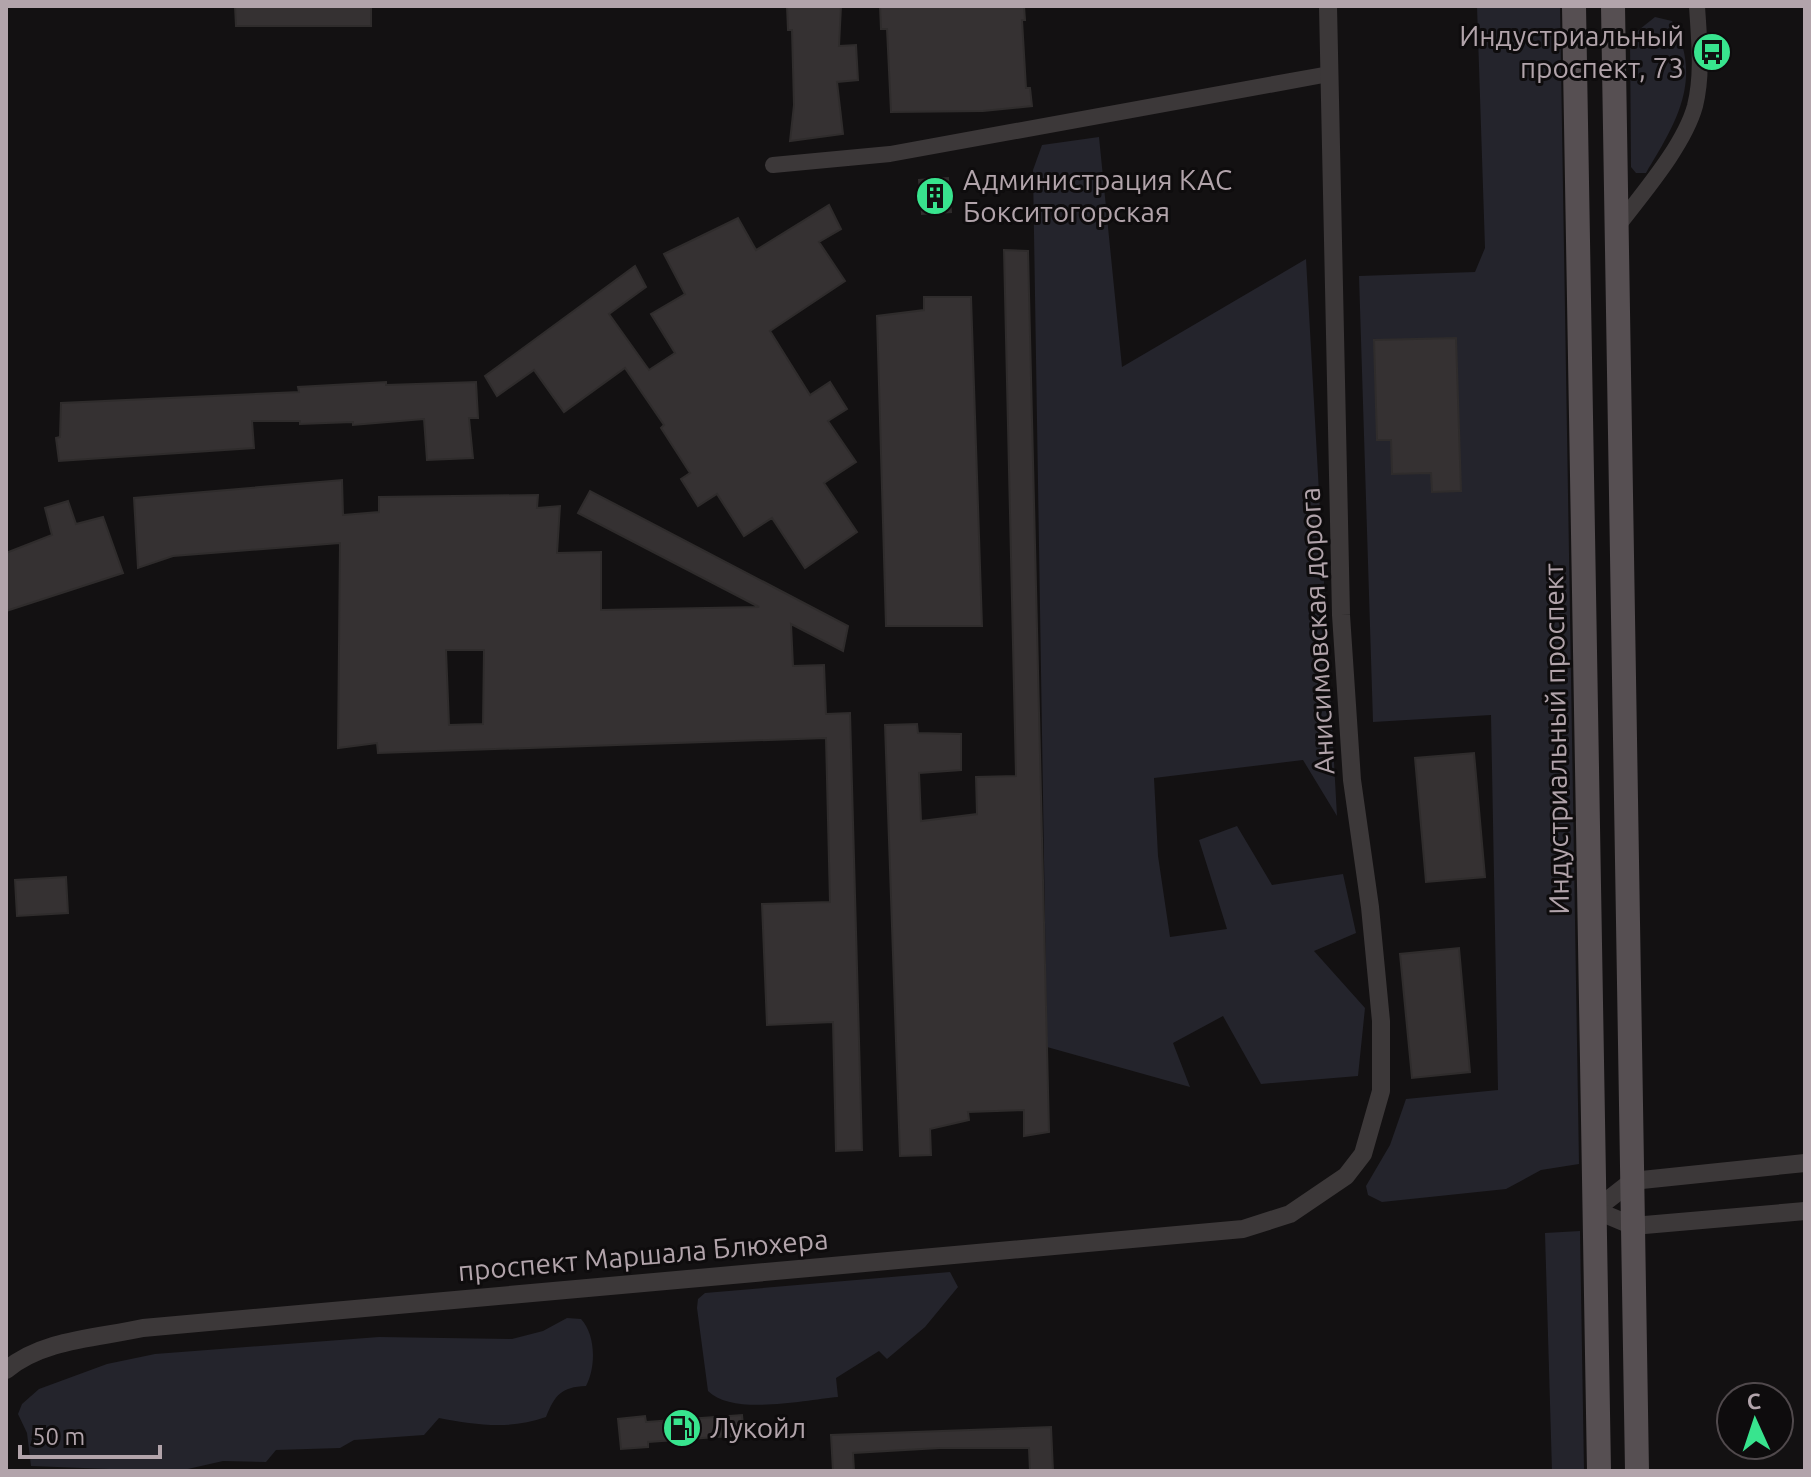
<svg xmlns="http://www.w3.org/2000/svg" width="1811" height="1477" font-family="Ubuntu,sans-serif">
<rect width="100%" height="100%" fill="#131112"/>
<g fill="#24242c">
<polygon points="1477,6 1560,6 1579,1164 1541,1170 1506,1189 1382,1202 1368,1195 1366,1186 1390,1145 1406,1099 1498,1090 1491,715 1373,722 1359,276 1475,272 1485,248"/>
<path d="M1655,17L1672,21C1704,79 1676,123 1646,173H1636L1631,167L1630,37Z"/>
<polygon points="1099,137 1122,367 1306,259 1337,816 1303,760 1154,778 1158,856 1170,937 1227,929 1199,840 1237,826 1272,885 1343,874 1356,933 1314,951 1365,1008 1358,1076 1261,1084 1223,1016 1173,1043 1190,1087 1047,1047 1033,170 1042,145"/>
<polygon points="1580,1231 1584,1471 1552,1471 1545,1233"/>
<path d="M950,1272L958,1287L925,1327L887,1359L879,1351L836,1378L838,1397C804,1400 732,1416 708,1391L697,1308L698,1299L705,1293Z"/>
<path d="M567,1318L581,1319C596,1335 596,1367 586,1386C561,1387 555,1395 546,1417C510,1430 476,1425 439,1418L424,1435L354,1440L340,1448L276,1450L266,1462L223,1461L179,1471H161L31,1466L27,1433L18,1414L22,1404L39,1389L107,1364L155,1354L379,1337L512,1339L543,1331Z"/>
</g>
<g fill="#353132" stroke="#2f2c2c" stroke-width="2" fill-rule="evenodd">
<polygon points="235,6 371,6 371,26 236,26"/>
<polygon points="787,6 841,6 839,46 856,45 858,80 837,82 843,134 790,141 794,105 792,30 788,30"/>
<polygon points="880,6 1024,6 1025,20 1022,20 1026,88 1030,88 1032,106 983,111 891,112 887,29 881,29"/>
<polygon points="948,178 951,212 922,214 919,180"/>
<polygon points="829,205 841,229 819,242 845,281 770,331 810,395 830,382 847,409 828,421 856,462 824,483 857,532 805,568 772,518 744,536 717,494 698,506 681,479 690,473 661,428 664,425 625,368 564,412 534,370 497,396 485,376 635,266 646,287 609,314 649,370 675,353 651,314 685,294 664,254 738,218 756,250"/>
<polygon points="1004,250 1028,251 1049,1132 1024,1136 1024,1110 968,1112 969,1120 930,1129 931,1155 900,1156 885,725 917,724 918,733 961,734 961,770 919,773 921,821 977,814 976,777 1016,776"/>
<polygon points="924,297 971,297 982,626 886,626 877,316 924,310"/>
<polygon points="1456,338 1461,491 1432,492 1431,473 1392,474 1391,440 1377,440 1374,340"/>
<polygon points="386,382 386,385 476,382 478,418 469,418 473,458 427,460 424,419 353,425 353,422 300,424 300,421 252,421 254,448 59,461 56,438 60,437 61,403 299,392 298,387"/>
<path d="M342,480L343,515L379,512V497L538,495L537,508L560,506L557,553L601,552V610L759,607L578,513L590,491L848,626L843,651L791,624L793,666L824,665L826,714L850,713L862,1150L836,1151L833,1022L767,1025L762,904L830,902L826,738L378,753L377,743L338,748L340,543L173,556L138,568L134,498ZM446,650H484L483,724L449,725Z"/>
<polygon points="68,501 76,524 103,517 123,573 6,611 6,553 52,535 45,508"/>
<polygon points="1474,753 1485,877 1426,882 1415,758"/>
<polygon points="66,877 68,913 17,916 15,880"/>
<polygon points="1459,948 1470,1072 1412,1078 1400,954"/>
<polygon points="742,1415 744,1435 648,1442 648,1447 621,1449 618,1419 645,1416 646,1422"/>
<polygon points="1051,1427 1053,1471 1030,1471 1029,1448 940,1448 853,1453 854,1471 833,1471 831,1435"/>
</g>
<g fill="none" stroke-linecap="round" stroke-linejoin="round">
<g stroke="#3c3839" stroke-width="16">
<polyline points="773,165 890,154 1329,74"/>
<path d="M1617,227C1642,194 1684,146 1695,106C1703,74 1699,39 1697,6"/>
</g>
<g stroke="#3c3839" stroke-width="18">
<polyline points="1595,1210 1632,1181 1805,1163"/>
<polyline points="1595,1210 1633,1226 1805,1211"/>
<path d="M6,1370C43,1339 98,1338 143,1328L1243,1229L1290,1214L1346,1176L1363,1154L1381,1091V1021L1370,907L1352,780L1341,615L1328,6"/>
</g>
<g stroke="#564f52" stroke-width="24">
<polyline points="1574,6 1599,1471"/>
<polyline points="1613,6 1637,1471"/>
</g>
</g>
<defs>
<g id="bus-disc" transform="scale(2)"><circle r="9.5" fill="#38e48e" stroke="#0e0c0d"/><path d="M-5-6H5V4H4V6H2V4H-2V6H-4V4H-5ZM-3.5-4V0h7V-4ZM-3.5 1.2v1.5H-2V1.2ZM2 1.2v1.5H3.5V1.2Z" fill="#111"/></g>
<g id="building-disc" transform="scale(2)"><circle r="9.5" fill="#38e48e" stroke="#0e0c0d"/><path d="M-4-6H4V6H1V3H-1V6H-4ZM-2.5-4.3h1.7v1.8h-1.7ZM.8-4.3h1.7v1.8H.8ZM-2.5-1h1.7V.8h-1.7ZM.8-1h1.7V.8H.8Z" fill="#111"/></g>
<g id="fuel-disc" transform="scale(2)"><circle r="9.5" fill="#38e48e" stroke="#0e0c0d"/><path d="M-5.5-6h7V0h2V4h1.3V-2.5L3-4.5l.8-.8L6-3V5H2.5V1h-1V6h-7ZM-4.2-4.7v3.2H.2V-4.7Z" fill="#111"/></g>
</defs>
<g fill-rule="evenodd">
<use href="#bus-disc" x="1712" y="52"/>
<use href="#building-disc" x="935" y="196"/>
<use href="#fuel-disc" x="682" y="1428"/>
</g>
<g text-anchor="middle" stroke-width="6" stroke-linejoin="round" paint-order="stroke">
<g font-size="28" fill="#b2a4ab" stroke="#0e0c0d" text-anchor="start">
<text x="1684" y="46" text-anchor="end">Индустриальный<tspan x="1684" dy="32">проспект, 73</tspan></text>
<text x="963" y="190">Администрация КАС<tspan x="963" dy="32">Бокситогорская</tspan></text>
<text x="710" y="1438">Лукойл</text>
</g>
<g font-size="28" fill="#b2a4ab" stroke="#0e0c0d">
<text transform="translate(1317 631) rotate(-93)" y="10">Анисимовская дорога</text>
<text transform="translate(1556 739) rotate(-91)" y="10">Индустриальный проспект</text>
<text transform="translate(643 1255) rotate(-5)" y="10">проспект Маршала Блюхера</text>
</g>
</g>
<rect width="1811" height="1477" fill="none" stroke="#b2a4ab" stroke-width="16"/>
<g transform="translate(1755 1421) rotate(357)"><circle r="38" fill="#0e0c0d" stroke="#50494c" stroke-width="2"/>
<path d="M0-6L14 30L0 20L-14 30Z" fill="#38e48e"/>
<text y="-12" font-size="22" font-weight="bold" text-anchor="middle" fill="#b2a4ab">С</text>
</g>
<path d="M20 1445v12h140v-12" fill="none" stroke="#b2a4ab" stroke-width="4"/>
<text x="32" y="1445" font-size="24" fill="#b2a4ab" stroke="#0e0c0d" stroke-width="6" paint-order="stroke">50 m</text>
</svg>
